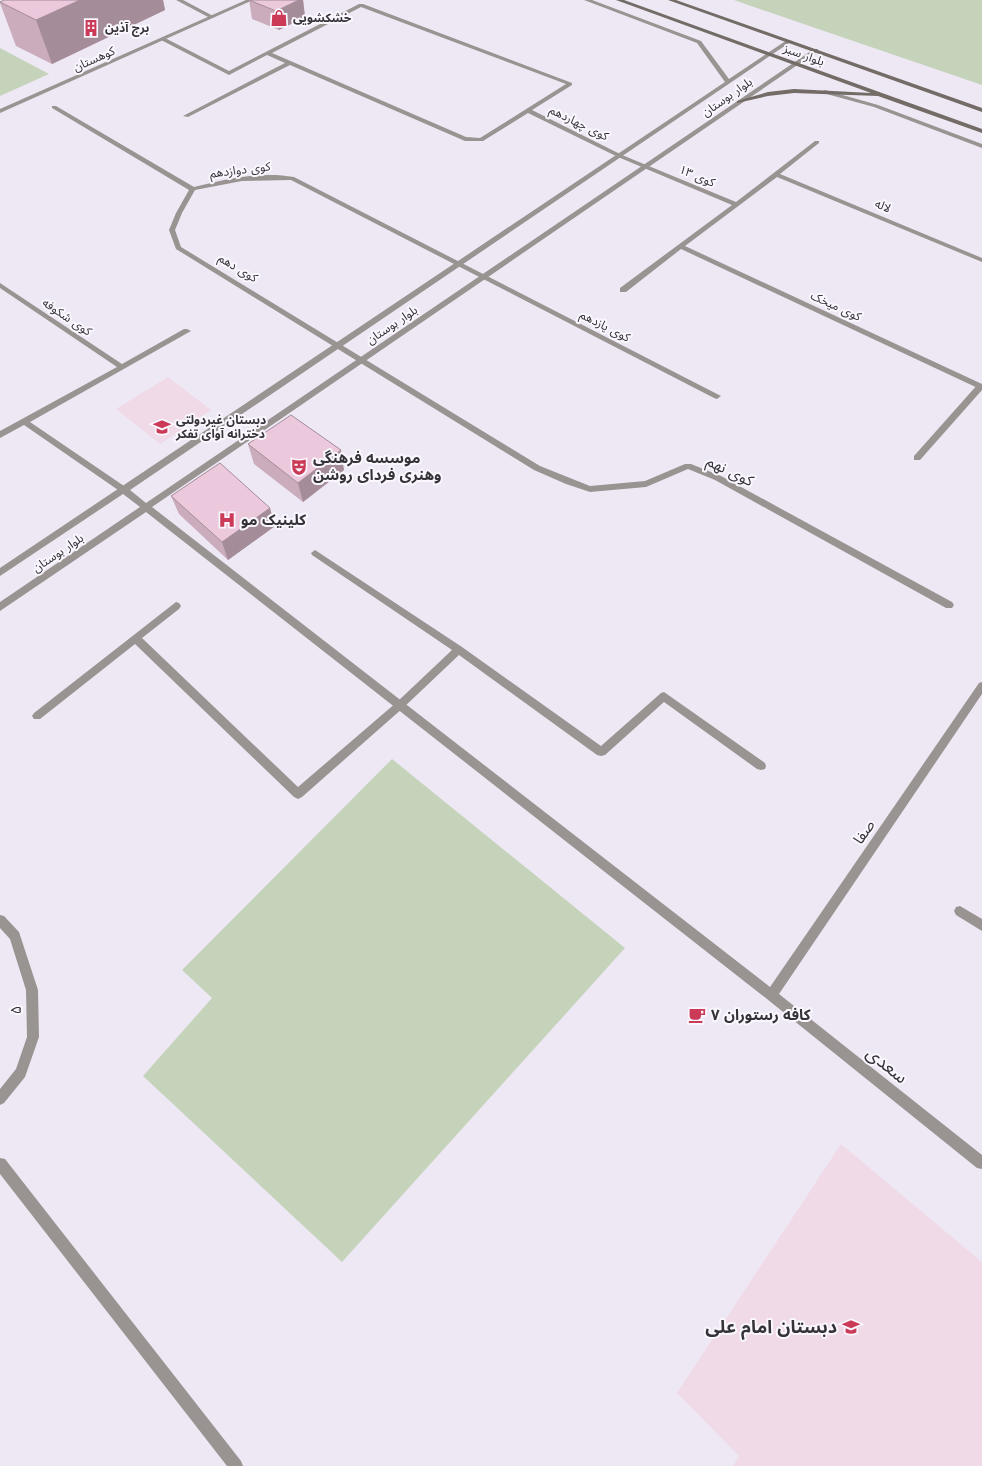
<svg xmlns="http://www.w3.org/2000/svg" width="982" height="1466" font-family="'Work Sans','Noto Sans Arabic',sans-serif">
<rect width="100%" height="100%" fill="#eee8f5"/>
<g fill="#f0dae7">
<polygon points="168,377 211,410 160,444 116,409"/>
<polygon points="841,1144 982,1262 982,1466 733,1466 739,1456 677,1393"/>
</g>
<g fill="#c5d3bb">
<polygon points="734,0 982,0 982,85 751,6"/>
<polygon points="0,48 49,74 0,96"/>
<polygon points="392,759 625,948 342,1262 143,1076 212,998 182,970"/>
</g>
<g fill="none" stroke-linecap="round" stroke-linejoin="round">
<g fill="#999491" fill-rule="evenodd">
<polygon points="978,384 982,384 982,390 920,460 914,460 914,456"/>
<polygon points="315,550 462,647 601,746 661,693 664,692 765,763 766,766 765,769 761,770 757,769 664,702 605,755 601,756 597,755 459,655 403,708 302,797 298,799 294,797 135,644 40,719 34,719 32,716 34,713 176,602 179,603 181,606 179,609 142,638 298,787 397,702 452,650 312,555 311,553"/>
</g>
<g fill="#999491" fill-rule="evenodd">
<polygon points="176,0 183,0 215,17 210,18"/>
<path d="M359,4H363L572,83V85L532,110L622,155L736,202L815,141H819V143L780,174L982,258V262L777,177L685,246L982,384V390L681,249L626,292H620V288L732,205L618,157L528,113L483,141H465L290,65L188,117L183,116L285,63L267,55L229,75L161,40V38H165L229,71ZM361,7L566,84L480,138L466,137L272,53Z"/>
<path d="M52,106H56L194,187C225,179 262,171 294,177L721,396L717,399L714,398L291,180L242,181L195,190L182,213L175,230L181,247L540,466L590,486L645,481L685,464H691L721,476L952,602L954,605L952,608H946L715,480L688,469L646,487L590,492L566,484L534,470L176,249L169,230L176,213L189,190L52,108Z"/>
<polygon points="0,283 122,364 184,329 187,329 191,331 30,422 127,488 127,492 121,492 24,425 0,438 0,431 117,367 0,288"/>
<polygon points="960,906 982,919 982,931 956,915 954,911 956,907"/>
<polygon points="0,915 4,916 19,932 38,990 39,1037 25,1077 4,1103 0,1105 0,1089 16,1069 27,1037 26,990 10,939 0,928"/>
<polygon points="0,1158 5,1159 241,1461 243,1466 227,1466 0,1174"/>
</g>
<g fill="#999491" fill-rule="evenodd">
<polygon points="246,0 253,0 0,113 0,109"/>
<polygon points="584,0 592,0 701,41 729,79 787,40 792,41 130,490 146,503 814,49 818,49 818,51 152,507 770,987 979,683 982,682 982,694 779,994 982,1155 982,1169 977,1168 767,999 146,512 0,611 0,602 140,507 123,494 0,576 0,568 725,82 697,43"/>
<polygon points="825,90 878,105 982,144 982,148 874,107 823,93 823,91"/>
</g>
<g fill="#726b66" fill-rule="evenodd">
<polygon points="616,0 624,0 982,129 982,133 878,96 794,93 768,96 737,103 737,101 768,92 794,89 871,93"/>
<polygon points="668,0 676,0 982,108 982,112"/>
</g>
</g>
<g fill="#caacbc">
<polygon points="4,0 163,0 165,10 52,64 16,46 0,3 0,2"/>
<polygon points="249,0 303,0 305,17 279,30 252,19"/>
<polygon points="248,444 344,470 303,502 254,464"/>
<polygon points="171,496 275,526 228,560 179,514"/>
</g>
<g fill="#a48c99">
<polygon points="80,0 163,0 165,10 52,64 36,20"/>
<polygon points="299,0 303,0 305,17 279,30 276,11"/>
<polygon points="341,450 344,470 303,502 298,483"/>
<polygon points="270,508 275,526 228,560 222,542"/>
</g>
<g fill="#ebc8db" stroke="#a48c99">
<polygon points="4,0 80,0 36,20 0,2"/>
<polygon points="249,0 299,0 276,11"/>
<polygon points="291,415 341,450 298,483 248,444"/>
<polygon points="220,463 270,508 222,542 171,496"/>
</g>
<defs>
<g id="shop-bare" transform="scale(1.35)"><path d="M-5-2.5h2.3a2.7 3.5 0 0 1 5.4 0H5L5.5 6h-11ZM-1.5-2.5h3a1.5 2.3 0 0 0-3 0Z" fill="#cb3b58" stroke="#faf7ff" stroke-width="2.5" paint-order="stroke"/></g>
<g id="building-bare" transform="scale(1.35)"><path d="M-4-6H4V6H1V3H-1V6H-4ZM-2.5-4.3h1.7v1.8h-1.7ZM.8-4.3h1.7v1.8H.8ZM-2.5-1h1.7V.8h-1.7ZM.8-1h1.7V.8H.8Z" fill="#cb3b58" stroke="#faf7ff" stroke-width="2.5" paint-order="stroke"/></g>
<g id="school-bare" transform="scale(1.35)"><path d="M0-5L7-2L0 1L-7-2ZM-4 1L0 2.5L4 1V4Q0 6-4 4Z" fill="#cb3b58" stroke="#faf7ff" stroke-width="2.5" paint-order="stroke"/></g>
<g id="theatre-bare" transform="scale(1.35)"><path d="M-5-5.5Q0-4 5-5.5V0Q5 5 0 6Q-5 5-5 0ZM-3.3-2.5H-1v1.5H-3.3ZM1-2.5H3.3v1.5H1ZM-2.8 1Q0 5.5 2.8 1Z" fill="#cb3b58" stroke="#faf7ff" stroke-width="2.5" paint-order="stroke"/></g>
<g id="hospital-bare" transform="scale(1.35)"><path d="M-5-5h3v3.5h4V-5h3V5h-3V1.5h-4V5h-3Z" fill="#cb3b58" stroke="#faf7ff" stroke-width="2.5" paint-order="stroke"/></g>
<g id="cafe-bare" transform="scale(1.35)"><path d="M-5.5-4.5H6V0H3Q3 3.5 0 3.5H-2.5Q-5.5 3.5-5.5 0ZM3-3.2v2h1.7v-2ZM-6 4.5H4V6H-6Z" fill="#cb3b58" stroke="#faf7ff" stroke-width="2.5" paint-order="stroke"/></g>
</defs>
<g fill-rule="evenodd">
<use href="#shop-bare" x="279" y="18"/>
<use href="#building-bare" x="91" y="28"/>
<use href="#school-bare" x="162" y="427"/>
<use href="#theatre-bare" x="299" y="467"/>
<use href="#hospital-bare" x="227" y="520"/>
<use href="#cafe-bare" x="697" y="1015"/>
<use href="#school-bare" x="851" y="1327"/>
</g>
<g text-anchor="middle" stroke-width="4" stroke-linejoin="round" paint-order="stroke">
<g font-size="12" font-weight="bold" fill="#353338" stroke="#faf7ff" text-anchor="start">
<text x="293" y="22">خشکشویی</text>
<text x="105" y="32">برج آذین</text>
<text x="176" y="424">دبستان غیردولتی<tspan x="176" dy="14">دخترانه آوای تفکر</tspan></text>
</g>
<g font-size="12" fill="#353338" stroke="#faf7ff">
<text transform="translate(804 55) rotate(20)" y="4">بلوار سبز</text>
<text transform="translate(94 59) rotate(-24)" y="4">کوهستان</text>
<text transform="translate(727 97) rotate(-35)" y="4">بلوار بوستان</text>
<text transform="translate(579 123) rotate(26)" y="4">کوی چهاردهم</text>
<text transform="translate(240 170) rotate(-7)" y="4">کوی دوازدهم</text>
<text transform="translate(697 176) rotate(23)" y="4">کوی ۱۳</text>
<text transform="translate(883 206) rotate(23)" y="4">لاله</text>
<text transform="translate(238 268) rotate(31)" y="4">کوی دهم</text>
<text transform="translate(836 306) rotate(25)" y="4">کوی میخک</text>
<text transform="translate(67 317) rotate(34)" y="4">کوی شکوفه</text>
<text transform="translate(392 325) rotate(-34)" y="4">بلوار بوستان</text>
<text transform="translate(605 326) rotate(27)" y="4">کوی یازدهم</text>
<text transform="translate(58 553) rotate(-34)" y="4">بلوار بوستان</text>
</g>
<g font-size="15" font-weight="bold" fill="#353338" stroke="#faf7ff" text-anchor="start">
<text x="313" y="463">موسسه فرهنگی<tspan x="313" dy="17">وهنری فردای روشن</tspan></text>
<text x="241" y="525">کلینیک مو</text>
<text x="711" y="1020">کافه رستوران ۷</text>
</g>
<g font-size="15" fill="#353338" stroke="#faf7ff">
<text transform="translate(730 471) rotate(26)" y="5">کوی نهم</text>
<text transform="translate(864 832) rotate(-56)" y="5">صفا</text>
<text transform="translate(16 1010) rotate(-91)" y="5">۵</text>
</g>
<g font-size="18" fill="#353338" stroke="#faf7ff">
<text transform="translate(887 1065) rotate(39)" y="6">سعدی</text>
</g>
<g font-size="18" font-weight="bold" fill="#353338" stroke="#faf7ff" text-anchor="end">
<text x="837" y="1333">دبستان امام علی</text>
</g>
</g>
</svg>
